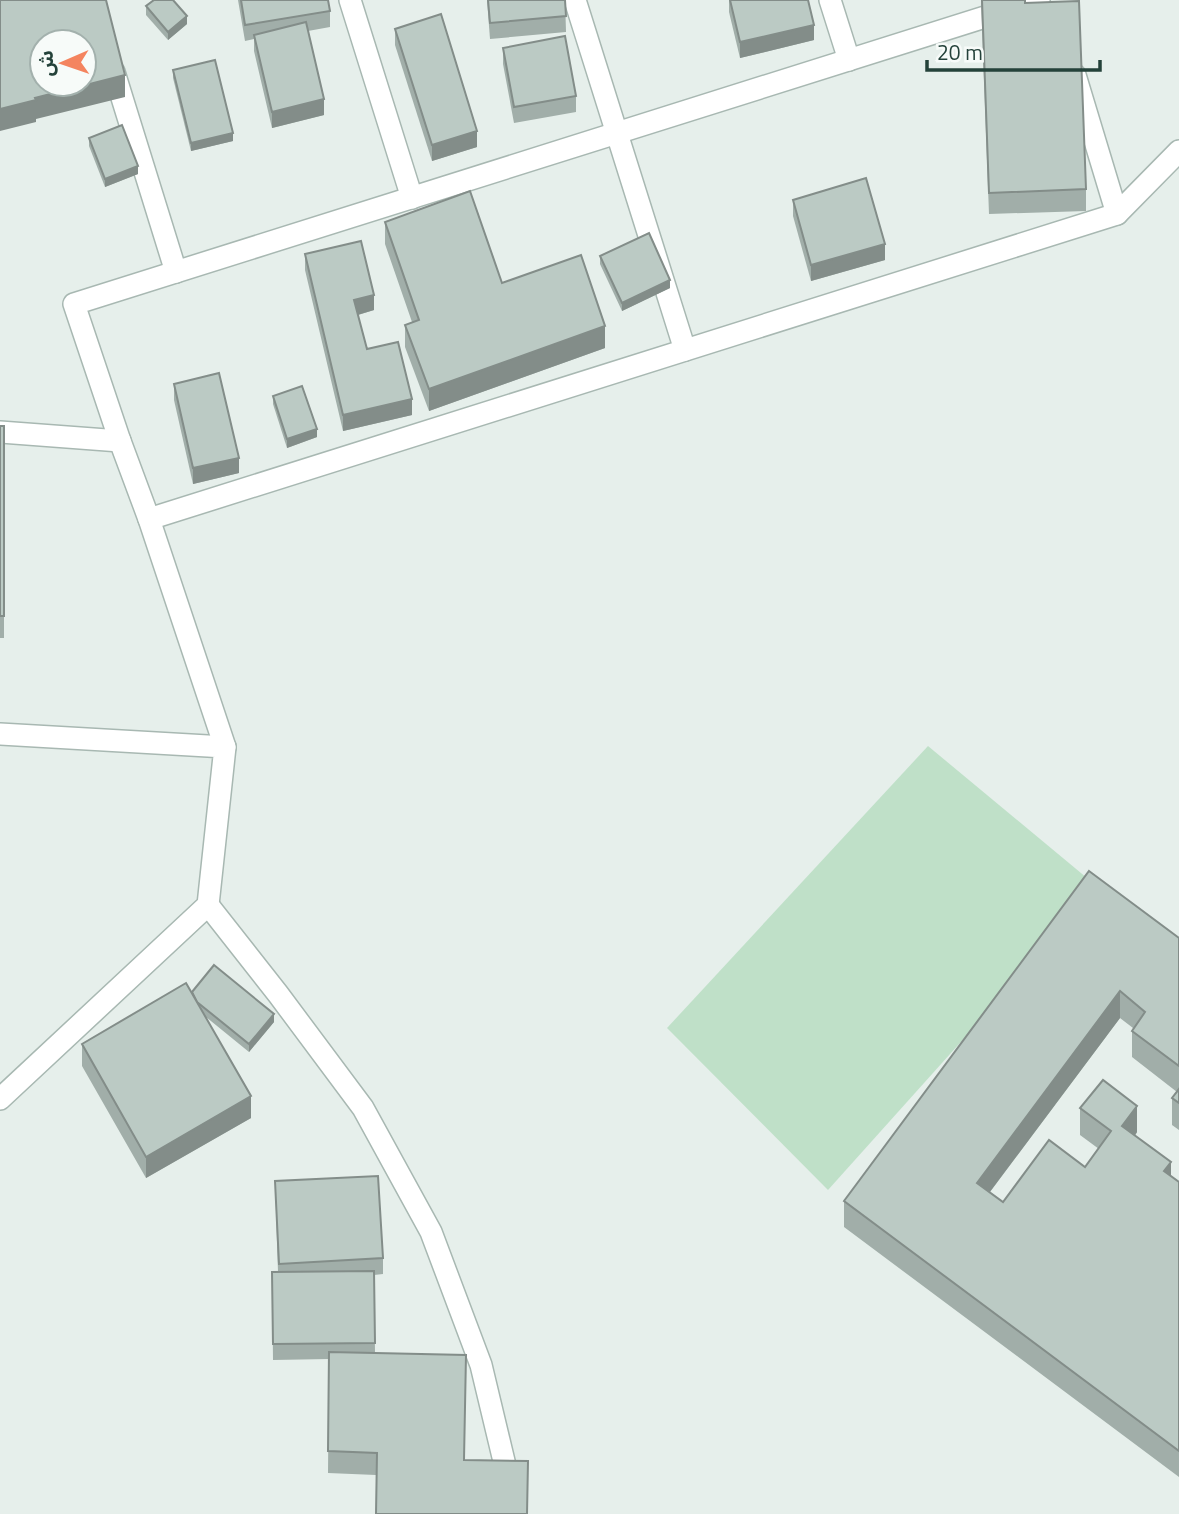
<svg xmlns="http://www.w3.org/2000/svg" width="1179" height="1514" font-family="'Titillium Web','Noto Sans Arabic',sans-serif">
<rect width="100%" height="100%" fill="#e6efeb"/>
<polygon fill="#bfe0c8" points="928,746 1099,888 828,1190 667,1028"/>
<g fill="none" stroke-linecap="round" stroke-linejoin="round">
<g stroke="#a8b8b2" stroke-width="24">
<g id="minor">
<polyline points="350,0 412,198"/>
<polyline points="575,0 685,350"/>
<polyline points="830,0 849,60"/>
<polyline points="114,72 176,272"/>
<polyline points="1075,75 1117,214"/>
<polyline points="0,432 120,441 149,519 225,747"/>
<polyline points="120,441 74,304 1039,0"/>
<polyline points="149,519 1117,214 1179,151"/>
<polyline points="0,734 225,747 208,905 0,1099"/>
<polyline points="208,905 278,994 363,1108 431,1232 481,1365 514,1503 514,1514"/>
</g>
</g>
<use href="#minor" stroke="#fff" stroke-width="21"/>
</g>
<g fill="#a1aea9">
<polygon points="238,0 328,0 330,11 330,27 308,31 324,115 272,128 254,51 254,39 245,41"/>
<polygon points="487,0 565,0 566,32 490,39"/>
<polygon points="729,0 808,0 814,40 740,58 729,12"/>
<polygon points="981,0 1025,0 1025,3 1086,189 1086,211 989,214"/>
<polygon points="146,6 187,24 168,40 146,15"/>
<polygon points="395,29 477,147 432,161 395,45"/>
<polygon points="503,48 576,96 576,112 514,123 503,64"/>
<polygon points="173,70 233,141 191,151 173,78"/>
<polygon points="89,138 138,174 105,187 89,146"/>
<polygon points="793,200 885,260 811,281 793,216"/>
<polygon points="385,222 605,348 429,411 405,347 405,325 412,322 385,244"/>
<polygon points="305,254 374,310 358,315 367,349 412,415 343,431 305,270"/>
<polygon points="600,256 670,288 622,311 600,264"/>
<polygon points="174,384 239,473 193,484 174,400"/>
<polygon points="273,396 317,437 287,448 273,404"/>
<rect x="0" y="426" width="4" height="212"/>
<polygon points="1179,938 1179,1130 1172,1125 1172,1098 1177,1092 1132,1057 1132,1031 1133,1028 1120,1018 990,1192 1003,1202 1085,1167 1099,1149 1080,1135 1080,1108 1137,1132 1135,1136 1171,1176 1179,1182 1179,1477 844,1227 844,1201"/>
<polygon points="192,992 274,1022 249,1052 206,1017 251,1118 146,1178 82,1066 82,1044"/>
<polygon points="275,1181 383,1258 383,1274 374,1275 375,1353 466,1355 376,1475 328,1473 329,1359 273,1360 272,1272 278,1272"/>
</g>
<g fill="#838d89">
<polygon points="187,16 187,24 168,40 168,32"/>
<polygon points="814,25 814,40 740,58 740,42"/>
<polygon points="125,75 125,97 36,119 36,122 0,131 0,109 35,98"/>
<polygon points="324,99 324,115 272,128 272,112"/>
<polygon points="477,131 477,147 432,161 432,145"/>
<polygon points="233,133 233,141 191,151 191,143"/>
<polygon points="138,166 138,174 105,187 105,179"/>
<polygon points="885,244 885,260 811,281 811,265"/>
<polygon points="670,280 670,288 622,311 622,303"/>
<polygon points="374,295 374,310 354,316 354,300"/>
<polygon points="605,326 605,348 429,411 429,389"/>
<polygon points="412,399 412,415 343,431 343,415"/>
<polygon points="317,429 317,437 287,448 287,439"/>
<polygon points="239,458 239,473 193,484 193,468"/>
<polygon points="1120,991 1120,1018 977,1209 977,1183"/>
<polygon points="274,1014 274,1022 249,1052 249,1044"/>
<polygon points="251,1096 251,1118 146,1178 146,1157"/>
<polygon points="1137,1106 1137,1132 1122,1153 1122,1126"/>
<polygon points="1171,1162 1171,1188 1164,1171"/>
</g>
<g fill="#bbcac4" stroke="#838d89" stroke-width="2" fill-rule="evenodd">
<path d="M0,0H106L125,75L35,98L36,100L0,109ZM42,42H84V84H42Z"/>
<polygon points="154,0 173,0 187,16 168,32 146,6"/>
<polygon points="241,0 328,0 330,11 245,25"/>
<polygon points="488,0 565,0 566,16 490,23"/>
<polygon points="730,0 808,0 814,25 740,42"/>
<polygon points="982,0 1025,0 1025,3 1079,1 1086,189 989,193"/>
<polygon points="441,14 477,131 432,145 395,29"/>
<polygon points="306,22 324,99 272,112 254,35"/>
<polygon points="565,36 576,96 514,107 503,48"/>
<polygon points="215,60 233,133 191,143 173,70"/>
<polygon points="122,125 138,166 105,179 89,138"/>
<polygon points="866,178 885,244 811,265 793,200"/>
<polygon points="470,191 502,283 581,255 605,326 429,389 405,325 419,320 385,222"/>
<polygon points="649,233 670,280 622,303 600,256"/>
<polygon points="361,241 374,295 354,300 367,349 398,342 412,399 343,415 305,254"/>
<polygon points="219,373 239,458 193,468 174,384"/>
<polygon points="302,386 317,429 287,439 273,396"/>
<rect x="0" y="426" width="4" height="190"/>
<polygon points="1089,871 1179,938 1179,1066 1132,1031 1145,1012 1120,991 977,1183 1003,1202 1049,1140 1085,1167 1111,1131 1080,1108 1103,1080 1137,1106 1122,1126 1171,1162 1164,1171 1179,1182 1179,1451 844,1201"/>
<polygon points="214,965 274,1014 249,1044 197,1002 192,992"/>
<polygon points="186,983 251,1096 146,1157 82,1044"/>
<polygon points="1179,1089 1179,1103 1172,1098"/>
<polygon points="378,1176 383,1258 279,1264 275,1181"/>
<polygon points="374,1271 375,1343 273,1344 272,1272"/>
<polygon points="329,1352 466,1355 464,1460 528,1461 527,1514 376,1514 377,1453 328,1451"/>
</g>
<g transform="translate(63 63) rotate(268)"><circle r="33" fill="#f7fbf9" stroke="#a3b1ad" stroke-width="2"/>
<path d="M0-5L12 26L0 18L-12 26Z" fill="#f4845f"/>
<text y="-10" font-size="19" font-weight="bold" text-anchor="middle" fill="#24423a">ش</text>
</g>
<path d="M927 60v10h173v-10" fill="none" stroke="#24423a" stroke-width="3.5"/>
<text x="937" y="60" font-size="21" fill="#24423a" stroke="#f7fbf9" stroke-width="5" paint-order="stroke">20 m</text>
</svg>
